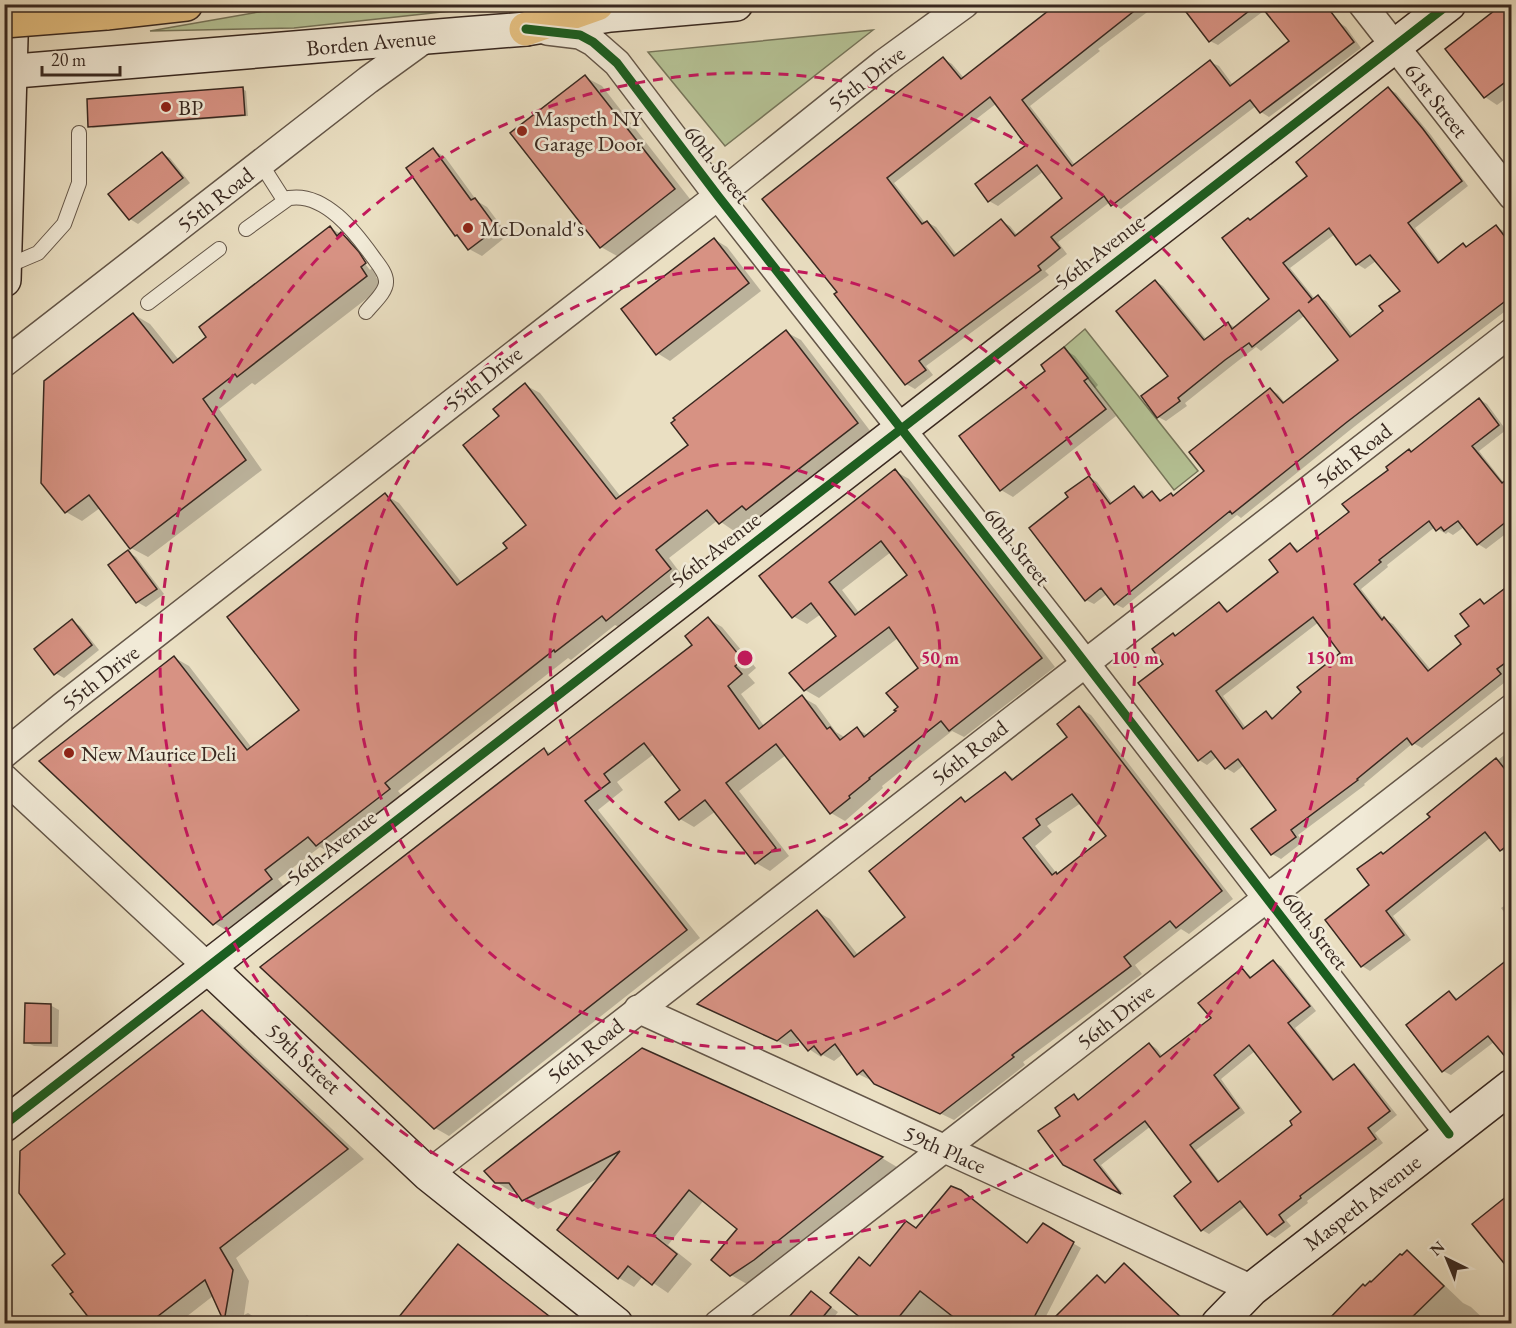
<svg xmlns="http://www.w3.org/2000/svg" width="1516" height="1328" font-family="'EB Garamond',serif">
<rect width="100%" height="100%" fill="#eadfc2"/>
<filter id="stains"><feTurbulence type="fractalNoise" baseFrequency=".00333" numOctaves="4"/><feColorMatrix values="0 0 0 0 .2 0 0 0 0 .09 0 0 0 0 .02 0 0 0 .5 -.17"/></filter>
<radialGradient id="worn" r=".72"><stop offset=".6" stop-color="#630" stop-opacity="0"/><stop offset="1" stop-color="#630" stop-opacity=".3"/></radialGradient>
<g fill="#b5c295" stroke="#76755a" stroke-width="1.5">
<polygon points="299,5 299,4 507,5 294,28 150,31"/>
<polygon points="873,30 725,146 648,52"/>
<polygon points="1085,329 1198,471 1174,490 1064,347"/>
</g>
<g fill="#0003" fill-rule="evenodd">
<path d="M1060,4H1158L1098,49L1100,51L1030,106L1075,165L1210,62L1219,66L1233,85L1291,42L1265,10L1218,45L1210,41L1178,4H1325L1338,22L1346,27L1361,48L1269,117L1261,112L1256,106L1121,209L1110,202L1058,242L1067,254L1045,271L1049,275L926,366L933,375L915,389L906,384L836,294L839,292L764,199L944,59L952,64L964,78ZM997,103L1028,145L989,201L998,206L1044,171L1064,198L1018,236L1010,226L1001,221L957,255L936,227L927,222L926,224L894,183Z"/>
<polygon points="1512,4 1512,94 1497,105 1485,97"/>
<polygon points="585,77 602,86 690,199 617,256 601,247"/>
<polygon points="243,89 246,91 248,116 93,128 90,126"/>
<path d="M1388,89L1396,93L1431,135L1468,186L1415,228L1440,262L1463,245L1469,248L1496,227L1504,231L1512,241V306L1355,426L1241,518L1237,515L1123,608L1115,604L1107,594L1094,604L1086,600L1071,498L1089,477L1097,482L1113,504L1134,488L1142,492L1146,498L1152,493L1163,501L1171,494L1174,496L1206,471L1271,390L1278,394L1285,403L1340,361L1305,315L1261,351L1256,347L1234,364L1185,403L1187,406L1166,421L1158,417L1170,376L1155,281L1163,286L1207,340L1228,323L1236,328L1271,299L1251,221L1309,176ZM1335,234L1357,264L1365,269L1376,261L1402,291L1385,311L1353,336L1326,301L1318,297L1315,299L1290,268Z"/>
<polygon points="433,150 445,157 477,201 487,207 508,235 482,256 469,249 460,237 456,235"/>
<polygon points="162,154 170,158 190,183 138,224 130,219"/>
<path d="M330,228L358,243L382,273L376,277L383,286L255,385L252,383L219,409L262,470L148,557L131,548L100,508L82,521L66,512L133,314L150,324L179,360L208,337ZM346,240L352,243L372,268L370,270Z"/>
<polygon points="714,239 727,247 761,291 670,361 657,353"/>
<polygon points="786,332 801,340 871,432 761,517 756,514 734,531 718,520 669,558 684,578 621,628 615,625 571,660 568,658 398,791 403,797 331,853 320,847 278,879 285,888 229,932 214,923 175,658 189,666 252,748 301,710 385,495 399,503 462,583 509,549 528,526 501,417 525,385 540,393 621,497 690,445"/>
<polygon points="1064,349 1075,356 1098,385 1095,388 1116,416 1013,497 1001,490 1047,371"/>
<path d="M1479,399L1487,404L1506,430L1479,451L1504,483L1512,477V529L1486,549L1478,544L1464,527L1453,535L1448,532L1446,534L1435,527L1387,565L1388,567L1361,589L1384,619L1393,624L1431,670L1463,644L1480,601L1487,604L1512,585V668L1504,674L1509,679L1422,748L1413,743L1364,784L1365,785L1298,835L1303,842L1281,859L1272,854L1253,829L1278,810L1244,765L1234,773L1226,768L1217,757L1207,765L1199,760L1140,684L1165,664L1176,637L1220,604L1229,611L1280,572L1291,545L1300,551L1351,513L1412,453ZM1319,622L1342,653L1275,719L1266,713L1246,728L1223,696Z"/>
<path d="M895,471L909,479L1055,667L964,737L952,731L882,786L883,788L845,821L831,813L786,755L739,791L789,856L770,871L756,863L716,811L694,827L680,819L682,790L654,754L617,782L623,790L598,810L700,938L449,1136L435,1128L544,749L552,754L694,645L708,619L722,627L756,668L748,675L755,683L741,694L764,726L802,697L816,705L836,732L846,738L857,729L868,735L898,712L920,668L898,638L819,698L805,690L838,636L821,614L807,624L793,616ZM891,552L909,575L860,614L842,590Z"/>
<polygon points="128,552 136,557 164,594 146,607 137,602 110,566"/>
<polygon points="72,621 80,626 99,650 64,678 55,673"/>
<path d="M1079,708L1091,715L1233,899L1189,934L1181,929L1135,965L1142,974L1023,1062L1025,1065L954,1120L858,1074L843,1054L834,1061L823,1055L821,1057L809,1049L801,1039L790,1047L699,1004L818,912L830,919L858,955L907,917L961,799L967,803L1005,773L1015,779L1069,737ZM1081,803L1108,836L1058,875L1035,846L1052,832L1047,826Z"/>
<polygon points="1512,749 1512,852 1508,854 1501,850 1491,837 1393,916 1411,940 1370,971 1362,966 1327,920 1372,886 1384,855 1432,818 1429,814"/>
<polygon points="1512,901 1512,922 1501,908"/>
<path d="M1273,962L1281,966L1316,1011L1295,1028L1335,1080L1354,1066L1361,1070L1397,1115L1375,1133L1383,1143L1307,1201L1308,1203L1286,1220L1291,1226L1275,1238L1268,1234L1246,1206L1209,1234L1202,1230L1194,1182L1151,1126L1101,1165L1124,1195L1072,1168L1062,1116L1074,1096L1080,1100L1150,1044L1157,1049L1163,1057L1213,1019L1242,969L1253,978ZM1255,1051L1303,1112L1295,1125L1220,1182L1196,1150L1245,1113L1221,1079Z"/>
<polygon points="1449,993 1457,998 1494,1042 1451,1075 1443,1071"/>
<polygon points="50,1005 59,1010 58,1047 34,1046 26,1042"/>
<polygon points="202,1012 218,1022 364,1159 236,1258 249,1281 244,1315 248,1313 265,1324 226,1324 213,1296 177,1324 80,1324 89,1316 75,1293 68,1254"/>
<polygon points="642,1049 882,1158 897,1167 770,1269 747,1284 731,1275 713,1260 739,1228 704,1200 668,1245 692,1264 668,1293 643,1276 634,1287 619,1278 601,1177 538,1209 523,1200 517,1192 512,1192 496,1182"/>
<polygon points="960,1191 1029,1244 1043,1225 1081,1248 1042,1324 870,1324 832,1293 860,1259 871,1267"/>
<polygon points="458,1246 470,1253 558,1324 396,1324"/>
<polygon points="1407,1252 1415,1257 1463,1303 1471,1307 1488,1323 1321,1324 1327,1317 1331,1319"/>
<polygon points="1124,1265 1132,1269 1181,1317 1182,1324 1052,1324 1097,1277 1107,1283"/>
<polygon points="811,1293 838,1312 829,1324 799,1324 791,1317"/>
<polygon points="307,1315 322,1324 290,1324"/>
</g>
<g fill="#d79283" stroke="#382820" stroke-width="1.5" fill-rule="evenodd">
<path d="M1057,4H1143L1022,100L1072,166L1210,60L1230,86L1289,41L1259,4H1325L1354,42L1260,113L1250,100L1111,206L1104,196L1051,237L1060,248L1038,266L1041,270L919,361L926,370L905,385L834,294L837,292L762,199L943,57L961,79ZM990,97L1026,145L975,184L988,202L1037,165L1062,198L1015,236L1001,219L954,256L927,221L922,224L887,178Z"/>
<polygon points="1180,4 1258,4 1209,42"/>
<polygon points="1503,4 1512,4 1512,77 1484,98 1445,49"/>
<polygon points="585,75 675,189 600,248 510,133"/>
<polygon points="243,87 245,115 88,127 87,99"/>
<path d="M1388,87L1423,129L1462,181L1408,223L1438,263L1463,243L1466,247L1496,225L1512,246V296L1347,422L1232,514L1230,511L1114,605L1101,588L1085,601L1029,528L1068,497L1065,493L1089,476L1110,504L1134,486L1143,498L1152,491L1160,501L1171,493L1173,496L1204,471L1189,452L1270,388L1283,403L1338,360L1299,310L1252,347L1249,343L1225,360L1178,398L1180,401L1157,418L1141,396L1168,376L1116,311L1155,280L1204,340L1228,322L1232,329L1269,299L1222,238L1248,218L1250,220L1307,176L1296,162ZM1329,228L1356,265L1370,255L1400,291L1379,306L1383,311L1350,337L1318,295L1308,303L1312,299L1283,263Z"/>
<polygon points="433,148 471,200 475,198 497,228 468,250 457,235 455,236 406,168"/>
<polygon points="162,152 183,178 129,220 108,194"/>
<polygon points="330,226 337,236 341,232 359,252 366,263 361,267 367,276 237,377 235,374 203,399 246,460 130,549 89,495 65,513 41,483 44,381 133,313 173,363 206,337 199,327"/>
<polygon points="714,238 749,283 656,355 621,309"/>
<polygon points="786,330 858,423 746,510 742,506 719,524 707,510 656,550 671,569 606,621 602,616 555,652 554,650 385,783 390,789 316,846 308,837 265,870 272,879 213,925 39,761 174,656 247,750 299,710 227,617 385,493 457,585 507,548 503,543 526,525 463,445 499,416 493,409 525,383 616,499 688,445 671,423 675,420 673,418"/>
<polygon points="1064,347 1088,378 1084,381 1106,409 1000,491 959,436 1045,371 1041,365"/>
<path d="M1479,398L1499,425L1472,446L1502,483L1512,475V517L1477,545L1458,521L1444,531L1441,527L1436,531L1429,521L1379,560L1381,562L1354,584L1382,620L1384,617L1428,671L1461,644L1455,636L1469,626L1460,614L1480,599L1484,604L1512,583V658L1497,669L1501,674L1412,745L1407,738L1357,779L1358,780L1291,830L1296,837L1271,855L1251,829L1276,810L1238,759L1225,769L1211,751L1198,761L1138,683L1163,664L1152,649L1173,633L1175,636L1219,602L1227,612L1278,572L1269,560L1290,543L1297,552L1349,512L1342,504L1388,470L1386,467L1409,449L1411,452ZM1313,617L1340,653L1297,687L1301,692L1272,719L1266,711L1243,729L1216,691Z"/>
<path d="M895,469L1042,658L949,731L941,721L869,778L870,779L849,796L850,798L830,814L776,744L726,783L776,848L755,864L705,800L679,820L665,802L680,790L644,743L604,774L610,782L585,801L687,930L434,1129L260,967L544,748L548,755L692,645L685,636L708,617L743,660L735,666L742,674L728,686L759,729L802,695L827,729L830,727L840,740L857,727L864,737L896,711L894,710L898,707L886,693L918,668L889,627L804,691L789,673L836,636L811,603L792,618L759,576ZM881,541L907,575L855,615L829,582Z"/>
<polygon points="128,550 157,589 136,603 108,565"/>
<polygon points="72,619 92,645 54,675 34,649"/>
<path d="M1079,706L1222,891L1176,928L1170,921L1124,957L1131,966L1012,1055L1014,1057L940,1114L874,1084L863,1070L857,1075L835,1044L821,1055L814,1046L808,1051L791,1030L777,1041L697,1004L817,910L854,957L905,917L869,871L961,797L965,802L1005,772L1012,780L1067,737L1057,724ZM1072,794L1106,836L1057,874L1056,872L1052,875L1023,838L1040,825L1036,819Z"/>
<polygon points="1496,758 1512,778 1512,842 1500,851 1485,832 1386,911 1404,935 1361,967 1325,920 1369,885 1357,869 1381,852 1383,854 1430,817 1427,814"/>
<polygon points="1512,956 1512,1065 1488,1036 1442,1072 1406,1025 1449,991 1456,1000"/>
<path d="M1273,960L1310,1006L1288,1023L1311,1052L1333,1080L1354,1064L1390,1111L1368,1128L1376,1139L1300,1196L1301,1198L1279,1215L1284,1222L1267,1235L1240,1201L1201,1231L1174,1196L1191,1182L1145,1121L1094,1160L1121,1194L1063,1165L1038,1131L1060,1116L1055,1108L1074,1094L1078,1100L1149,1043L1160,1057L1211,1018L1198,1003L1242,968L1250,978ZM1249,1045L1301,1112L1290,1121L1292,1125L1218,1182L1190,1145L1239,1108L1214,1075Z"/>
<polygon points="25,1003 51,1004 51,1043 24,1043"/>
<polygon points="202,1010 348,1149 220,1248 233,1270 224,1322 205,1280 149,1323 93,1323 70,1294 73,1292 52,1265 65,1254 19,1193 20,1151"/>
<polygon points="642,1048 883,1157 754,1260 730,1276 711,1260 737,1229 689,1190 653,1235 677,1254 652,1285 628,1266 618,1279 557,1230 620,1151 522,1201 509,1183 495,1183 484,1171"/>
<polygon points="951,1186 961,1190 1027,1243 1043,1223 1074,1242 1031,1323 961,1323 920,1291 894,1323 867,1323 830,1293 859,1257 870,1266 906,1221 916,1228"/>
<polygon points="1512,1192 1512,1273 1472,1224"/>
<polygon points="458,1244 504,1281 558,1323 394,1323"/>
<polygon points="1407,1250 1444,1286 1406,1323 1325,1323 1363,1284 1365,1286 1370,1281 1371,1282 1400,1254 1402,1255"/>
<polygon points="1124,1263 1187,1323 1049,1323 1097,1275 1105,1283"/>
<polygon points="811,1291 831,1307 818,1323 784,1323"/>
</g>
<g fill="none" stroke-linecap="round" stroke-linejoin="round">
<g stroke="#645648" stroke-width="16">
<g id="lane">
<polyline points="261,164 284,200"/>
<path d="M246,229L289,198C325,192 355,232 373,257C378,264 386,273 386,281C387,292 372,304 366,312"/>
<polyline points="5,267 38,253 64,224 79,183 79,133"/>
<polyline points="148,303 219,249"/>
</g>
</g>
<g stroke="#645648" stroke-width="30">
<g id="street">
<polyline points="1362,4 1512,196"/>
<polyline points="547,31 580,35 593,42 617,63 718,196 1069,642 1449,1134"/>
<polyline points="4,363 368,80 426,38"/>
<polyline points="4,754 63,706 718,196 884,63 965,4"/>
<polyline points="4,778 208,967"/>
<polyline points="638,1009 1252,1289"/>
<polyline points="428,1174 1512,332"/>
<polyline points="718,1324 1512,708"/>
</g>
</g>
<g stroke="#382820" stroke-width="36">
<g id="secondary">
<polyline points="4,72 463,34 526,29 610,15 736,4"/>
<polyline points="4,280 12,4"/>
<polyline points="208,967 428,1174 616,1324"/>
<polyline points="4,1125 1449,4"/>
<polyline points="1218,1324 1252,1289 1512,1086"/>
</g>
</g>
<g stroke="#382820" stroke-width="36">
<g id="highway">
<polyline points="106,13 186,4"/>
<polyline points="526,29 597,4"/>
</g>
</g>
<use href="#lane" stroke="#f1ead7" stroke-width="14"/>
<use href="#street" stroke="#f1ead7" stroke-width="27"/>
<use href="#secondary" stroke="#f1ead7" stroke-width="33"/>
<use href="#highway" stroke="#e5c081" stroke-width="33"/>
<g stroke="#382820" stroke-width="36" stroke-linecap="butt">
<polyline id="highway-bridge" points="4,21 106,13"/>
</g>
<use href="#highway-bridge" stroke="#e5c081" stroke-width="33"/>
<g stroke="#f1ead7" stroke-width="13">
<g id="cycleway">
<polyline points="526,29 580,35 593,42 617,63 718,196 1069,642 1449,1134"/>
<polyline points="4,1125 1449,4"/>
</g>
</g>
<use href="#cycleway" stroke="#1b5e20" stroke-width="9"/>
</g>
<g fill="none" stroke="#c2185b" stroke-width="3" stroke-dasharray="10 8">
<circle cx="745" cy="658" r="195"/>
<circle cx="745" cy="658" r="390"/>
<circle cx="745" cy="658" r="585"/>
</g>
<g fill="#8f2418" stroke="#f1ead7" stroke-width="2">
<circle cx="166" cy="107" r="6"/>
<circle cx="522" cy="131" r="6"/>
<circle cx="468" cy="228" r="6"/>
<circle cx="69" cy="753" r="6"/>
</g>
<g text-anchor="middle" stroke-width="5" stroke-linejoin="round" paint-order="stroke">
<g font-size="22" fill="#382820" stroke="#f1ead7">
<text transform="translate(371 42) rotate(-5)" y="8">Borden Avenue</text>
<text transform="translate(866 78) rotate(-38)" y="8">55th Drive</text>
<text transform="translate(1437 100) rotate(52)" y="8">61st Street</text>
<text transform="translate(718 164) rotate(52)" y="8">60th Street</text>
<text transform="translate(215 199) rotate(-38)" y="8">55th Road</text>
<text transform="translate(1099 251) rotate(-38)" y="8">56th Avenue</text>
<text transform="translate(483 378) rotate(-38)" y="8">55th Drive</text>
<text transform="translate(1353 455) rotate(-38)" y="8">56th Road</text>
<text transform="translate(1018 546) rotate(52)" y="8">60th Street</text>
<text transform="translate(715 549) rotate(-38)" y="8">56th Avenue</text>
<text transform="translate(100 677) rotate(-38)" y="8">55th Drive</text>
<text transform="translate(969 752) rotate(-38)" y="8">56th Road</text>
<text transform="translate(331 847) rotate(-38)" y="8">56th Avenue</text>
<text transform="translate(1316 930) rotate(52)" y="8">60th Street</text>
<text transform="translate(1115 1016) rotate(-38)" y="8">56th Drive</text>
<text transform="translate(585 1050) rotate(-38)" y="8">56th Road</text>
<text transform="translate(304 1058) rotate(43)" y="8">59th Street</text>
<text transform="translate(945 1149) rotate(24)" y="8">59th Place</text>
<text transform="translate(1362 1202) rotate(-38)" y="8">Maspeth Avenue</text>
</g>
<g font-size="22" fill="#382820" stroke="#f1ead7" text-anchor="start">
<text x="178" y="115">BP</text>
<text x="534" y="126">Maspeth NY<tspan x="534" dy="25">Garage Door</tspan></text>
<text x="480" y="236">McDonald's</text>
<text x="81" y="761">New Maurice Deli</text>
</g>
</g>
<circle cx="745" cy="658" r="9" fill="#c2185b" stroke="#f1ead7" stroke-width="3"/>
<g font-size="18" text-anchor="middle" font-weight="bold" fill="#c2185b" stroke="#f1ead7" stroke-width="5" stroke-linejoin="round" paint-order="stroke">
<text x="940" y="664">50 m</text>
<text x="1135" y="664">100 m</text>
<text x="1330" y="664">150 m</text>
</g>
<rect width="1516" height="1328" fill="none" stroke="#eadfc2" stroke-width="24"/>
<rect x="6" y="6" width="1504" height="1316" fill="none" stroke="#382820" stroke-width="3"/>
<rect x="12" y="12" width="1492" height="1304" fill="none" stroke="#382820" stroke-width="1.5"/>
<g transform="translate(1447 1259) rotate(317)" stroke="#f1ead7" stroke-width="4.5" paint-order="stroke">
<path d="M0-4.5L10 22L0 15L-10 22Z" fill="#382820"/>
<text y="-9" font-size="16" font-weight="bold" text-anchor="middle" fill="#382820">N</text>
</g>
<path d="M42 66v9h78v-9" fill="none" stroke="#382820" stroke-width="3"/>
<text x="51" y="66" font-size="18" fill="#382820" stroke="#f1ead7" stroke-width="4.5" paint-order="stroke">20 m</text>
<rect width="100%" height="100%" filter="url(#stains)"/>
<rect width="100%" height="100%" fill="url(#worn)"/>
</svg>
